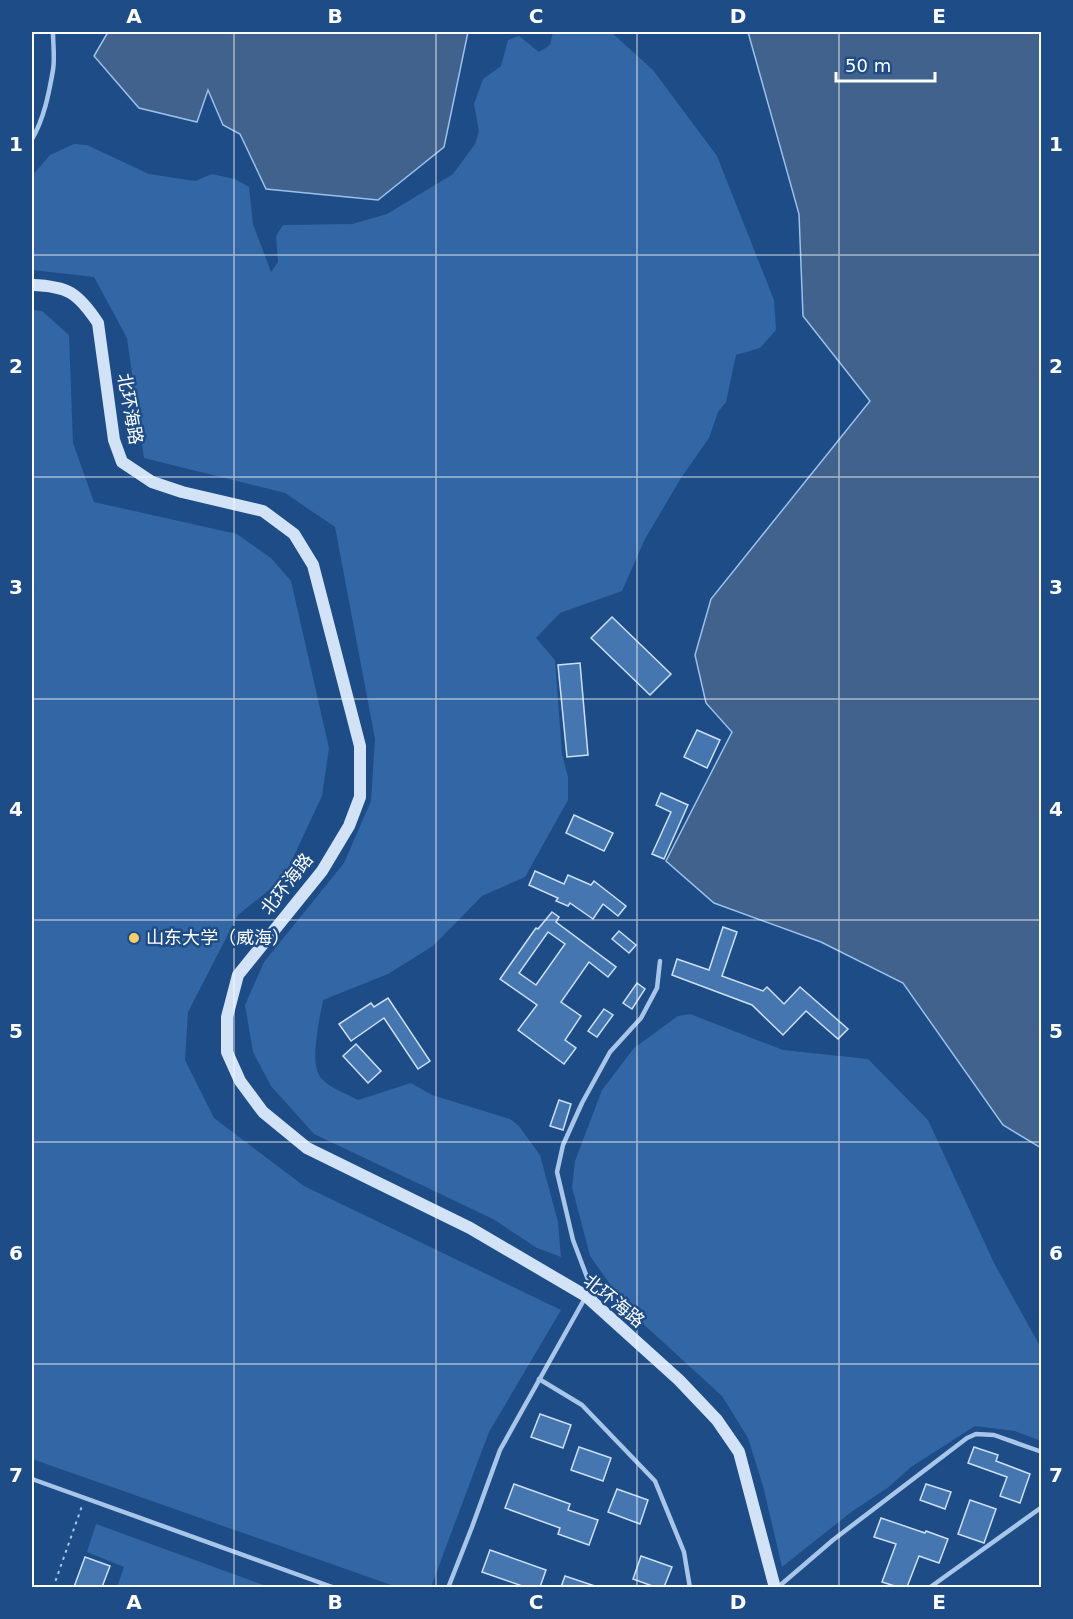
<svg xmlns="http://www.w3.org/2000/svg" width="1073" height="1619" font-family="'DejaVu Sans','Noto Sans SC',sans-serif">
<rect width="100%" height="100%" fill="#1e4c86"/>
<g fill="#3266a4">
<path d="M553,32H611L653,70L717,156L774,300L776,330L760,348L736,355L726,402L718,412L709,438L681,478L645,539L622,591L560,613L536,638L555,660L562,754L568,777V800L525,877L482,896L433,946L388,974L323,1000C320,1017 310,1060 319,1075C326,1087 346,1093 358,1100L411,1083L432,1095L510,1119L519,1126L540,1155L558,1222L561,1257L537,1248L493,1219L314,1134L271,1086L253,1052L245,1005L264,962L344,863L371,801L375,739L335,527L285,493L144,458L127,338L94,277L32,270V176L50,155L74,144L87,145L149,174L195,181L212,174L235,179L249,187L253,224L271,272L278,262L276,236L283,225L352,224L387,214L453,174L475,144L479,131L474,104L483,79L501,66L508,40L519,36L539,52L550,45Z"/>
<polygon points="32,310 42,311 69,335 73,443 94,502 237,534 271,558 291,581 329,748 322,796 283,879 238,915 188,1012 185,1060 214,1118 304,1186 561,1310 489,1432 431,1587 397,1587 32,1459"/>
<polygon points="690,1014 783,1050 868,1059 928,1120 994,1263 1041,1348 1041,1441 1015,1431 975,1426 911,1467 890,1486 850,1513 782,1567 763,1486 748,1438 722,1396 629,1311 590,1256 572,1187 575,1161 602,1090 634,1048 678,1016"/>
<polygon points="96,1524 269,1587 117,1587 124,1567 87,1552"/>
</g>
<g fill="#40628c" stroke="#9ac1ec" stroke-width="1.5">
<polygon points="108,32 468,32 444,147 378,200 266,189 240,134 223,125 208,90 197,122 139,108 94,56"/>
<polygon points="748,32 1041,32 1041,1148 1003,1125 903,983 821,942 714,903 666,861 732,732 706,703 695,655 711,599 870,401 803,316 799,214"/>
</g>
<g fill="#4676af" stroke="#cbe0f8" stroke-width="1.5" fill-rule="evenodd">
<polygon points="612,617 671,674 650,695 591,638"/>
<polygon points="580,663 588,755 567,757 558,665"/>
<polygon points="697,730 720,740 707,768 684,757"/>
<polygon points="661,793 688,805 664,859 652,854 671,812 656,805"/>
<polygon points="574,815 613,833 604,851 566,833"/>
<polygon points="535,871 564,884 568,875 591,885 594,881 626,906 618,916 603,904 593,919 570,903 568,906 556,901 558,898 529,885"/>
<path d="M552,912L559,917L556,922L616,967L608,977L589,962L561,1002L581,1016L565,1040L576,1048L564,1064L518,1030L537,1005L500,979L536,928L538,929ZM548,932L565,944L536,985L519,973Z"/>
<polygon points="723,927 737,932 722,976 763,991 767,987 784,1004 800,987 848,1029 838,1039 806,1011 783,1035 752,1005 672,975 677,959 709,970"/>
<polygon points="619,931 636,945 629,953 612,939"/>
<polygon points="637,983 645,989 632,1009 623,1003"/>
<polygon points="388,998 430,1061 418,1069 384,1018 351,1041 339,1024 371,1003 374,1007"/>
<polygon points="604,1009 613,1015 597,1037 588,1031"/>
<polygon points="356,1044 381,1071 368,1083 343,1056"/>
<polygon points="559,1100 571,1104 563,1130 550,1126"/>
<polygon points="540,1414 571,1425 563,1448 531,1437"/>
<polygon points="579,1447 611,1458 603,1481 571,1470"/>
<polygon points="974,1447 998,1455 996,1461 1030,1474 1020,1503 1000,1496 1007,1477 968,1463"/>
<polygon points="514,1484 570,1504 568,1510 598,1520 589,1545 558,1534 560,1528 505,1508"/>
<polygon points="926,1484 951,1492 945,1509 920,1500"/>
<polygon points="617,1489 648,1500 640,1524 608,1512"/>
<polygon points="970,1500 996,1509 984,1543 958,1534"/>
<polygon points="881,1518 925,1533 926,1531 948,1539 939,1563 919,1556 907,1587 898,1587 882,1582 896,1544 874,1537"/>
<polygon points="490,1550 546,1570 540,1587 525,1587 482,1572"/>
<polygon points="641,1556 672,1567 664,1587 655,1587 633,1579"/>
<polygon points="85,1557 110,1566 102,1587 74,1587"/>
<polygon points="565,1576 595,1586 595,1587 561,1587"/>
</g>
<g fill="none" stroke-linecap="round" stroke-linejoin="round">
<polyline stroke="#a7c6ea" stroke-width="2" stroke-dasharray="3 4.5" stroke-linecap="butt" points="53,1588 82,1506"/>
<g stroke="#a7c6ea" stroke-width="4.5">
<path d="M32,139C44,119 49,93 53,70C55,58 53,44 53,32"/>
<polyline points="596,1301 573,1240 557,1172 563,1145 582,1103 610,1052 641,1018 657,988 660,961"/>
<polyline points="539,1379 582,1405 655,1481 684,1552 690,1588"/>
<polyline points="32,1479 335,1588"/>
<polyline points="448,1588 472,1527 500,1450 585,1298"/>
<polyline points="777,1588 833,1540 967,1438 976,1434 994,1435 1042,1452"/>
<polyline points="929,1588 1042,1507"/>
</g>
<path stroke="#d2e3f8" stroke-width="12" d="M32,285C68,286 78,293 98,323L114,440L122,462L152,482L182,492L263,511L294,534L313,565L360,746V797L349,826L322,871L238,975L227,1017V1052L240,1081L263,1112L307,1148L470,1228L586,1296L679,1380L717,1420L739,1452L775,1588"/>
</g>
<path fill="none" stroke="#fff" stroke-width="1.5" stroke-opacity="0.55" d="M234,32V1588M436,32V1588M637,32V1588M839,32V1588M32,255H1042M32,477H1042M32,699H1042M32,920H1042M32,1142H1042M32,1364H1042"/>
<circle fill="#f9ce66" stroke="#1e4c86" stroke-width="2" cx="134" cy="938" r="6"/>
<g text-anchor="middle" stroke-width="5" stroke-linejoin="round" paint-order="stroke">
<g font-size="18" fill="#fff" stroke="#1e4c86">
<text transform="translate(130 409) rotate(80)" y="6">北环海路</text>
<text transform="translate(287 884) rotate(-52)" y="6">北环海路</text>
<text transform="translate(614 1301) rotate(39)" y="6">北环海路</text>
</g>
<g font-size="18" fill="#fff" stroke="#1e4c86" text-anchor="start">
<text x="146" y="944">山东大学（威海）</text>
</g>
</g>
<rect width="1073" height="1619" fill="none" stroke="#1e4c86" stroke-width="66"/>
<path d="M836 72v9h99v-9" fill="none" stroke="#ffffff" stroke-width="3"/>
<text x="845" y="72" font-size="18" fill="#ffffff" stroke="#1e4c86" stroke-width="4.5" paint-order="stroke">50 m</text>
<rect x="33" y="33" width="1007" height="1553" fill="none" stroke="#fff" stroke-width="2"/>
<g font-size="20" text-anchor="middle" font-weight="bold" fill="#fff">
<text x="134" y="23">A</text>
<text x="335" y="23">B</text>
<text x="536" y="23">C</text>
<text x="738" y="23">D</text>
<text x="939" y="23">E</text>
<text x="16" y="151">1</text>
<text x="1056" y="151">1</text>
<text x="16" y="373">2</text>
<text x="1056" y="373">2</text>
<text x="16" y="594">3</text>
<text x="1056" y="594">3</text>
<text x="16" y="816">4</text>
<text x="1056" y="816">4</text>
<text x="16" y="1038">5</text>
<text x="1056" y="1038">5</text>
<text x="16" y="1260">6</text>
<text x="1056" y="1260">6</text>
<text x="16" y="1482">7</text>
<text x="1056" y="1482">7</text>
<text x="134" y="1609">A</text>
<text x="335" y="1609">B</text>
<text x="536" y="1609">C</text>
<text x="738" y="1609">D</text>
<text x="939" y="1609">E</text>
</g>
</svg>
